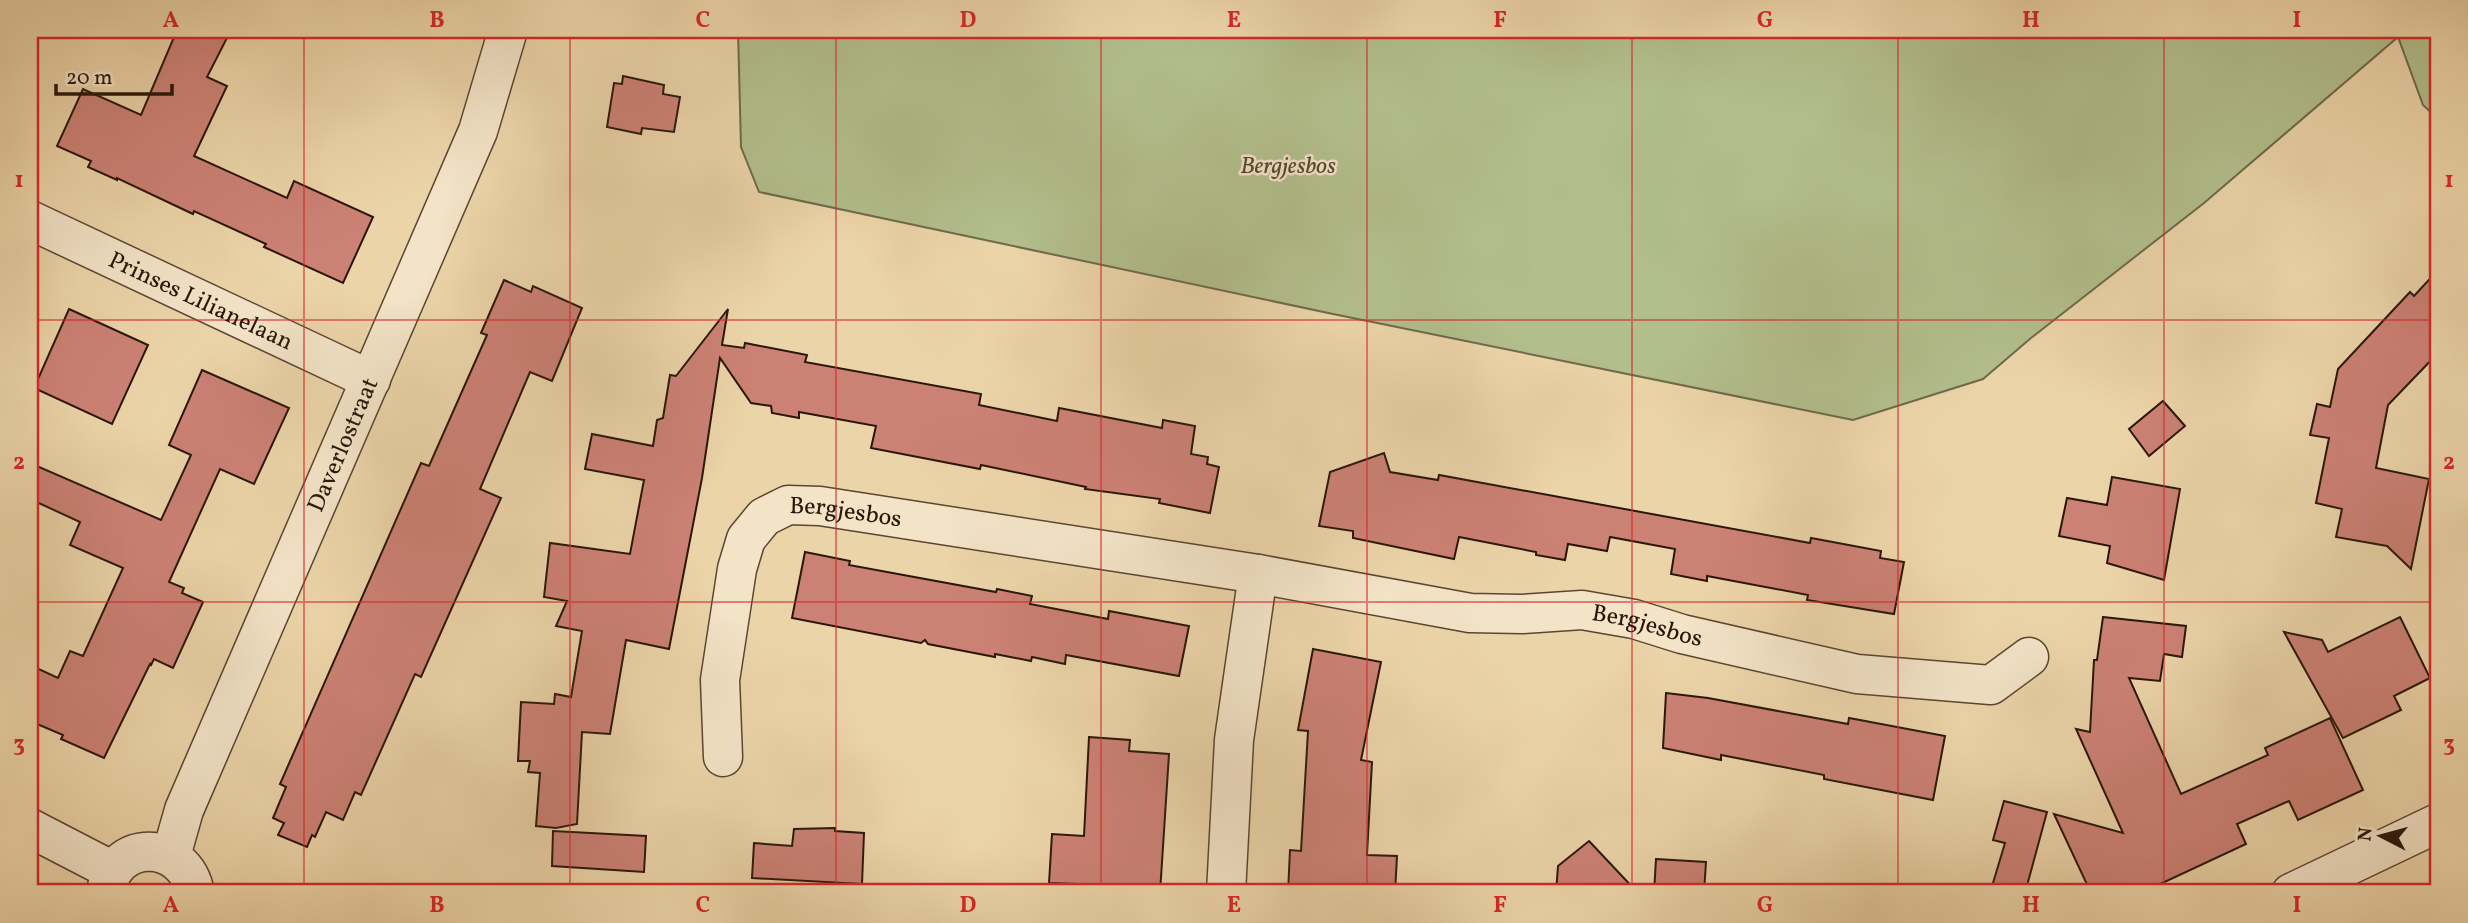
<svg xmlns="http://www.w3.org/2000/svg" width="2468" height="923" font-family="Vollkorn,serif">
<rect width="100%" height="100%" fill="#ecd4a9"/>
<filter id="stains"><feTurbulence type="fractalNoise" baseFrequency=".00286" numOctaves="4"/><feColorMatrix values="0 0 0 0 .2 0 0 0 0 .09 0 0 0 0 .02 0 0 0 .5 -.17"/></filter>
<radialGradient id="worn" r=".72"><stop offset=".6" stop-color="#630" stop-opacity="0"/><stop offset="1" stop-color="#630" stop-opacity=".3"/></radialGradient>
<polygon fill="#b2be8c" stroke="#6e6a4b" stroke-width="2" points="738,30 2438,30 2438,119 2423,105 2398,37 2204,203 2031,338 1983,379 1853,420 1333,314 759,192 741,147"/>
<g fill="#cc8175" stroke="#2a170a" stroke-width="2">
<polygon points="177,30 231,30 207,77 227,86 194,156 287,198 294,181 373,217 343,283 264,247 266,244 194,211 193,214 117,178 117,180 88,167 91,161 57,146 83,89 141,115"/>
<polygon points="623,76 664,85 663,94 680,97 674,132 642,128 641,134 607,127 614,83 622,84"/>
<polygon points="2438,270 2438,353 2388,405 2376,468 2429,479 2411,569 2387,546 2336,537 2342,509 2316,503 2329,438 2310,435 2317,404 2330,407 2338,369 2410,292 2414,296"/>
<polygon points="504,280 531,292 533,286 582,308 552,381 530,372 480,489 501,498 421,677 415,674 361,795 355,792 343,820 326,812 315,837 312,835 307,847 278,835 284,823 273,818 286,787 280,784 421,463 429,466 487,335 481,333"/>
<polygon points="69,309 148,345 112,424 34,388"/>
<polygon points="728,309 722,345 744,348 745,343 807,355 805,362 981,394 979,405 1057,421 1059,408 1162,428 1163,420 1195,426 1191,454 1208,457 1207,464 1219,467 1210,513 1159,503 1160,499 1085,489 1086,487 981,465 980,469 871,448 876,426 799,412 799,418 772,413 771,406 751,403 720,358 702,478 669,649 626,640 610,734 582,732 577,824 556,828 536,826 540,773 528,772 530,761 518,761 521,702 554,704 555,694 571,697 582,631 556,626 567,601 544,597 550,543 630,554 644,480 585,469 592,434 653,446 657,420 663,418 670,375 676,376"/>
<polygon points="202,370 289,408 254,484 220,469 169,582 184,588 182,593 203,602 173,668 154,659 151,665 150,664 104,758 61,739 63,735 30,721 30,665 58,678 70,651 83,656 123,568 70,545 80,522 30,499 30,463 161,520 191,455 169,445"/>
<polygon points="2163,401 2185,426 2149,456 2129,429"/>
<polygon points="1384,453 1390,472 1438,480 1439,475 1810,543 1811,538 1881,551 1880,558 1904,562 1894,614 1807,600 1808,595 1707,576 1707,581 1671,574 1675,549 1610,537 1607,551 1568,544 1565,560 1536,555 1536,552 1459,537 1454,559 1353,538 1353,531 1319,526 1330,472"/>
<polygon points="2112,477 2180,489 2164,580 2107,563 2110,546 2059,536 2067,498 2107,505"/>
<polygon points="805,552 850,561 849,565 996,592 997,589 1032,596 1030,604 1108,619 1109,611 1189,626 1179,676 1066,655 1065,664 1032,657 1031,661 995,654 995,657 928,644 925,640 921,643 792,618"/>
<polygon points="2103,617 2186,626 2182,657 2164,654 2160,681 2129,678 2181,794 2268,755 2265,748 2330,718 2363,790 2298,820 2289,801 2237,824 2246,844 2141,893 2091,893 2054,814 2123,833 2076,729 2090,732 2094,660 2097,660"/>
<polygon points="2400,617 2430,678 2394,696 2401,710 2343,738 2284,632 2322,640 2328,652"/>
<polygon points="1313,649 1381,662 1361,760 1372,762 1367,855 1397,856 1395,893 1288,893 1290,850 1301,851 1308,731 1298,730"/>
<polygon points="1666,693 1708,698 1848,724 1849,718 1945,736 1933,800 1824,779 1824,775 1721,755 1721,760 1663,748"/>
<polygon points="1089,737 1130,740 1129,751 1169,754 1160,893 1077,893 1077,884 1049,883 1052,834 1084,836"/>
<polygon points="2004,801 2047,812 2025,893 1990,893 2005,843 1993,840"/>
<polygon points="835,828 835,831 864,833 862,884 752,878 754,843 792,846 794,829"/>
<polygon points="553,831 646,836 644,872 552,866"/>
<polygon points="1589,841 1638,893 1556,893 1558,866"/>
<polygon points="1656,859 1706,862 1704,893 1654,893"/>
</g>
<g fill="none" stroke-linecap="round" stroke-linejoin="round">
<g stroke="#5a4632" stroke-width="41">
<g id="street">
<path id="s1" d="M30,220L371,380"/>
<path id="s2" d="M723,757L720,680L737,569L746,539L764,517L788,505L820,506L1258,574L1470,613L1522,614L1582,610L1634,619L1682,634L1857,674L1991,685L2029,657"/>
<polyline points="30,828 113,871"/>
<path id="s3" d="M171,856L184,810L478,131L508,30"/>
<path d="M106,893C112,838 185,838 195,893"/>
<polyline points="1226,893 1234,740 1258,574"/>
<polyline points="2291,893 2438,823"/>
</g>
</g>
<use href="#street" stroke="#f3e3c7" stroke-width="38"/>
</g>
<path fill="none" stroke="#d62828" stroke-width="2" stroke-opacity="0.55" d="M304,30V893M570,30V893M836,30V893M1101,30V893M1367,30V893M1632,30V893M1898,30V893M2164,30V893M30,320H2438M30,602H2438"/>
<g text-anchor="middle" stroke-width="5" stroke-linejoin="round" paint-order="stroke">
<g font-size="24" font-style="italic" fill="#534931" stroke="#f3e3c7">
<text x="1288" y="173">Bergjesbos</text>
</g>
<g font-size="24" fill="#2a170a" stroke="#f3e3c7">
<text dy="8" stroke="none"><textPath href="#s1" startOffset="189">Prinses Lilianelaan</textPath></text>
<text dy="8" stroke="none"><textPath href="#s3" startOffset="446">Daverlostraat</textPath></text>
<text dy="8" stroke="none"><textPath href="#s2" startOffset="334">Bergjesbos</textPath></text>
<text dy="8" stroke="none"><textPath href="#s2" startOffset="1146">Bergjesbos</textPath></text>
</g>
</g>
<rect width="2468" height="923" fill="none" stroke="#ecd4a9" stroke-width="77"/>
<g transform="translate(2381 836) rotate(276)" stroke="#f3e3c7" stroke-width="5" paint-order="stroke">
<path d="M0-5L12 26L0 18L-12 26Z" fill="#2a170a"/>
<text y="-10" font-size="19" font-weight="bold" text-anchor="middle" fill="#2a170a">N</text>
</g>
<path d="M56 84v10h116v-10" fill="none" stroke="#2a170a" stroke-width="3.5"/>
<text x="66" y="84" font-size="21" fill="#2a170a" stroke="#f3e3c7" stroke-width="5" paint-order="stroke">20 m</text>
<rect x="38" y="38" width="2392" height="846" fill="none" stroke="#d62828" stroke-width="2.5"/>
<g font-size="23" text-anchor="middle" font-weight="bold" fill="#d62828">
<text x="171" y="27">A</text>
<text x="437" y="27">B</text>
<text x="703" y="27">C</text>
<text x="968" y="27">D</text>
<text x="1234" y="27">E</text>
<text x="1500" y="27">F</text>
<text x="1765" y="27">G</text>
<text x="2031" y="27">H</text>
<text x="2297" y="27">I</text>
<text x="19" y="187">1</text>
<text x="2449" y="187">1</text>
<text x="19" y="469">2</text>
<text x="2449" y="469">2</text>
<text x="19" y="751">3</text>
<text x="2449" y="751">3</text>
<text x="171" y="912">A</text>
<text x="437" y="912">B</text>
<text x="703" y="912">C</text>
<text x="968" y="912">D</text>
<text x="1234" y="912">E</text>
<text x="1500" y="912">F</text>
<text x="1765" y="912">G</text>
<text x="2031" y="912">H</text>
<text x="2297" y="912">I</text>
</g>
<rect width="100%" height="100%" filter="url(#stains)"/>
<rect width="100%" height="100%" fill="url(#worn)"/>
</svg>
